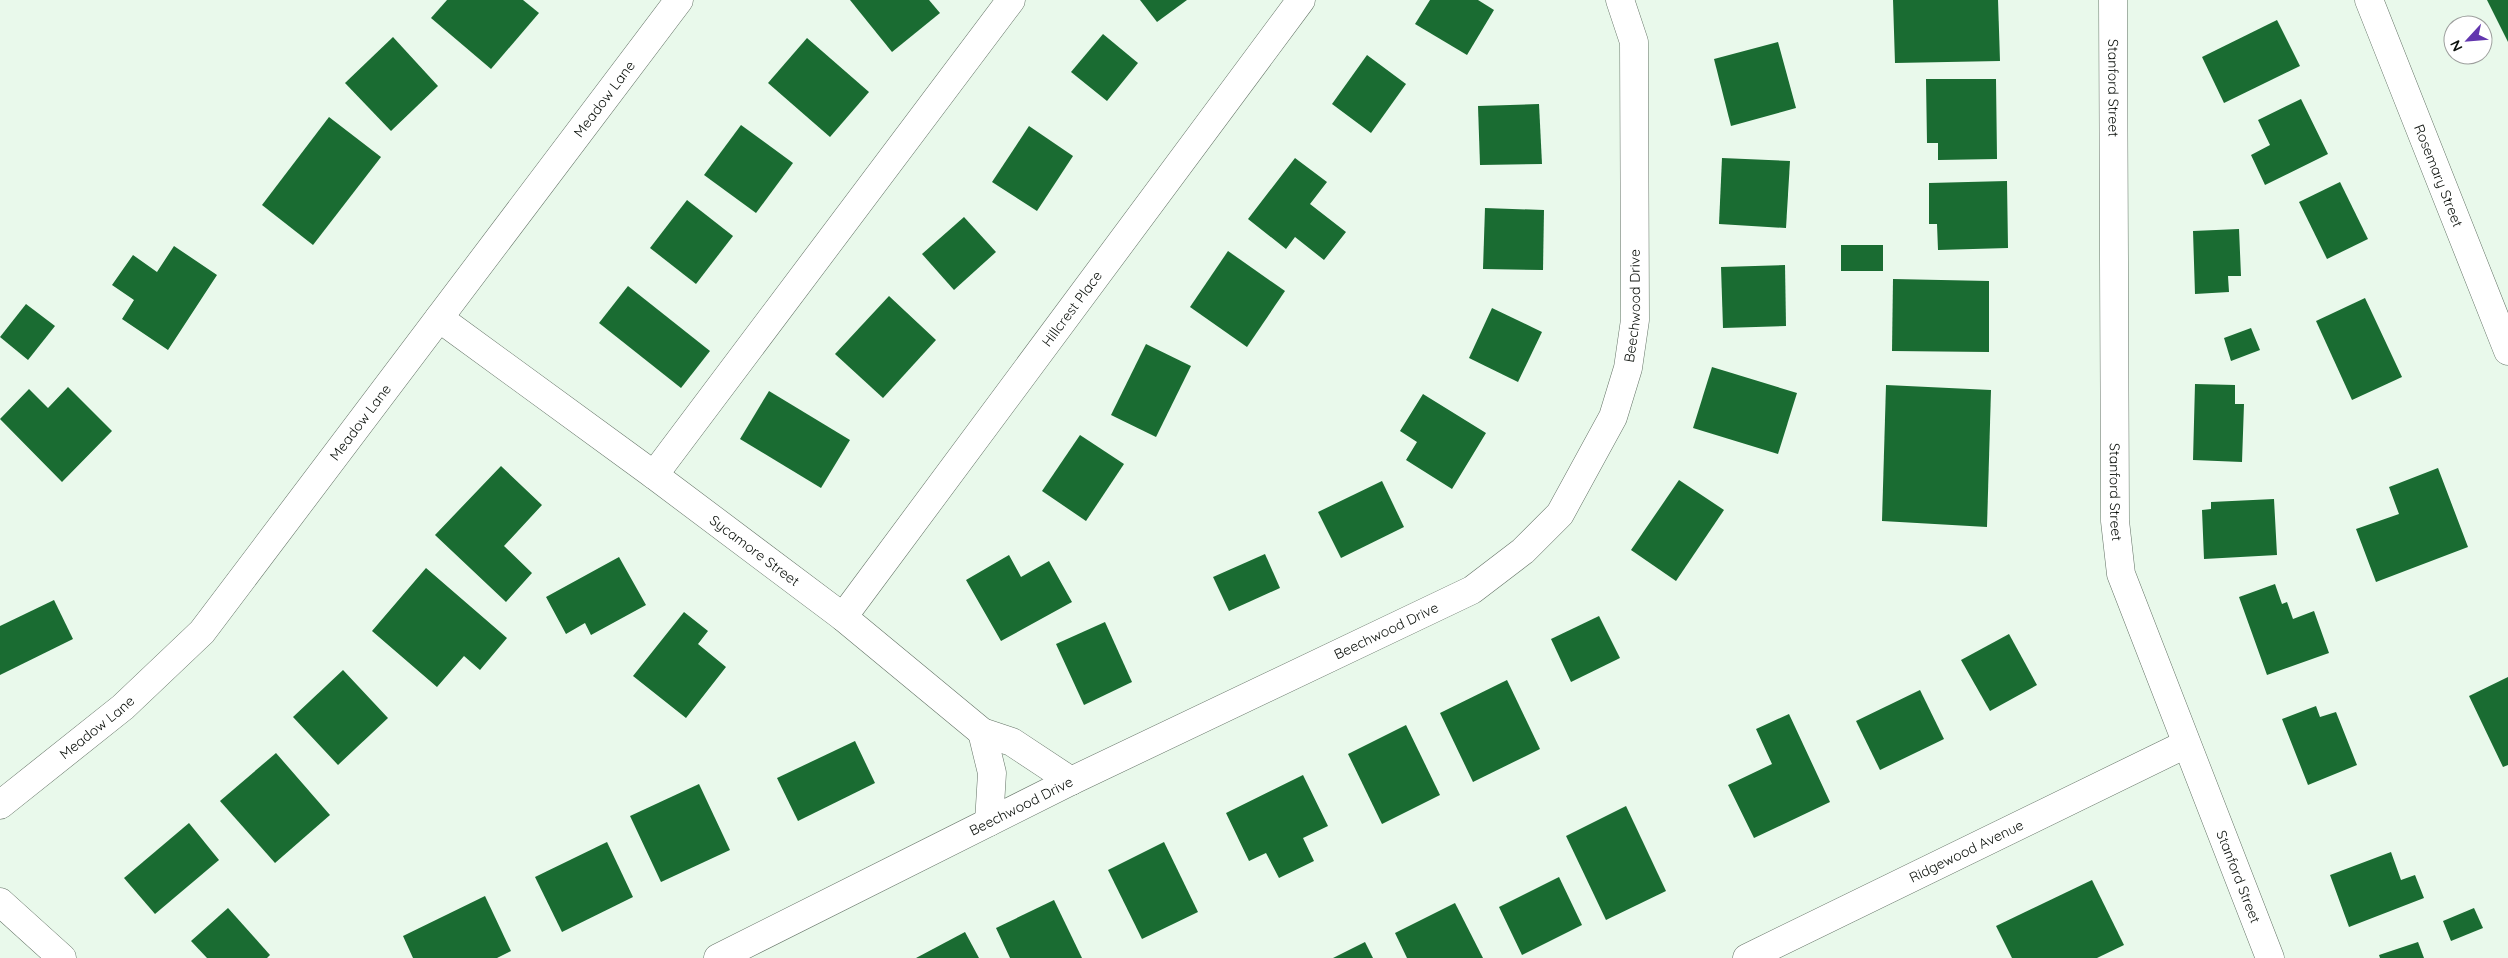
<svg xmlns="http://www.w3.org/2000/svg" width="2508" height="958" font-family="Quicksand,sans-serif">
<rect width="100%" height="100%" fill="#e9f9eb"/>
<g fill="#1a6c32">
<polygon points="447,0 523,0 539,13 491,69 431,18"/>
<polygon points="850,0 929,0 940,13 892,52"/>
<polygon points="1140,0 1187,0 1157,22"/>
<polygon points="1430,0 1478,0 1494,10 1467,55 1415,24"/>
<polygon points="1893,0 1998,0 2000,61 1895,63"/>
<polygon points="2487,0 2508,0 2508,42"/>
<polygon points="2277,20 2300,66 2224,103 2202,57"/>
<polygon points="1103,34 1138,63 1107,101 1071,72"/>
<polygon points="393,37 438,86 391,131 345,83"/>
<polygon points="807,38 869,92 830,137 768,83"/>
<polygon points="1778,42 1796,108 1731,126 1714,59"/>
<polygon points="1367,55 1406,84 1371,133 1332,104"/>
<polygon points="1926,79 1996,79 1997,159 1938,160 1938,143 1927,143"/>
<polygon points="2301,99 2328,154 2265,185 2251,155 2270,145 2258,120"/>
<polygon points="1539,104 1542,164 1480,165 1478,106"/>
<polygon points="329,117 381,157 313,245 262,205"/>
<polygon points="741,125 793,163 756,213 704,175"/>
<polygon points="1029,126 1073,156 1037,211 992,182"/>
<polygon points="1295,158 1327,182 1310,204 1346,232 1324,260 1295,237 1286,249 1248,219"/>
<polygon points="1722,158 1790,161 1786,228 1719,224"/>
<polygon points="2007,181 2008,248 1938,250 1937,224 1929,224 1929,183"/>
<polygon points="2340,182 2368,239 2327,259 2299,202"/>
<polygon points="687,200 733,236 696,284 650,248"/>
<polygon points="1485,208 1544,210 1543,270 1483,269"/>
<polygon points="964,217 996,252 954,290 922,254"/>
<polygon points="2239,229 2241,276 2228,276 2229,292 2195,294 2193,231"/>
<rect x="1841" y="245" width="42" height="26"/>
<polygon points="174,246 217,275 168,350 122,319 134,300 112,285 133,255 157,272"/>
<polygon points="1228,251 1285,291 1247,347 1190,307"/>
<polygon points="1785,265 1786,326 1723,328 1721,267"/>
<polygon points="1893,279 1989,281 1989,352 1892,351"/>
<polygon points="628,286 710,351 681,388 599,323"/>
<polygon points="889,296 936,340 883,398 835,354"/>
<polygon points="2365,298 2402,377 2352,400 2316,321"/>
<polygon points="26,304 55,326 28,360 0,337"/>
<polygon points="1492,308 1542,332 1518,382 1469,358"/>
<polygon points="2251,328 2260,350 2231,361 2224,338"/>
<polygon points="1146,344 1191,366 1156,437 1111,415"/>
<polygon points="1712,367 1797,393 1778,454 1693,428"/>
<polygon points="2195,384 2235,385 2235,404 2244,404 2242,462 2193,460"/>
<polygon points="1886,385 1991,390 1987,527 1882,521"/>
<polygon points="68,387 112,431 62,482 0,419 29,389 48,408"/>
<polygon points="769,391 850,440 821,488 740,439"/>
<polygon points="1423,394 1486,433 1452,489 1406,460 1417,442 1400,431"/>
<polygon points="1080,435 1124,464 1086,521 1042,491"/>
<polygon points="501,466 542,505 504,546 532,573 506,602 435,535"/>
<polygon points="2438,468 2468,547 2376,582 2356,529 2399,514 2389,487"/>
<polygon points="1679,480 1724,510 1676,581 1631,550"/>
<polygon points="1382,481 1404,527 1341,558 1318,512"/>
<polygon points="2274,499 2277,555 2204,559 2202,510 2211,509 2211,502"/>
<polygon points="1265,554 1280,588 1229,611 1213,577"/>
<polygon points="1009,555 1021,577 1049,561 1072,602 1001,641 966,580"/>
<polygon points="619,557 646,605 591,635 585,623 566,634 546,597"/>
<polygon points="426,568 507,638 480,670 464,656 437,687 372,631"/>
<polygon points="2275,584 2282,604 2287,602 2293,619 2314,611 2329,653 2267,675 2239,597"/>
<polygon points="54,600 73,639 0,675 0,626"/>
<polygon points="684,612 708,631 698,644 726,667 686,718 633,676"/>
<polygon points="1599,616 1620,658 1571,682 1551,639"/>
<polygon points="1105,622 1132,682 1084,705 1056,644"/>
<polygon points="2009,634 2037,685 1990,711 1961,660"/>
<polygon points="343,670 388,718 338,765 293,717"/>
<polygon points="2508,677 2508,765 2503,767 2469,696"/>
<polygon points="1507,680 1540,749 1473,782 1440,713"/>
<polygon points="1920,690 1944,739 1880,770 1856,721"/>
<polygon points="2316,706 2320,717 2336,712 2357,765 2308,785 2282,719"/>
<polygon points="1789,714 1830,802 1754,838 1728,785 1772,764 1756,729"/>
<polygon points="1406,725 1440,795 1382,824 1348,754"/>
<polygon points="855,741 875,783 798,821 777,778"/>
<polygon points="276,753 330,815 275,863 220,801"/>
<polygon points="1303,775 1328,826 1303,838 1314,861 1279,878 1266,853 1249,861 1226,813"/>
<polygon points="699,784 730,850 661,882 630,816"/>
<polygon points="1626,806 1666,891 1606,920 1566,836"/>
<polygon points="189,823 219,860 155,914 124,878"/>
<polygon points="607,842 633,897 562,932 535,877"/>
<polygon points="1164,842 1198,912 1142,939 1108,870"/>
<polygon points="2391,852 2401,880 2415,875 2424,898 2349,927 2330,875"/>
<polygon points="1559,877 1582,925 1522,955 1499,907"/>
<polygon points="2092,880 2124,945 2097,958 2012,958 1996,926"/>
<polygon points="485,896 511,951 497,958 413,958 403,936"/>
<polygon points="1054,900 1082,958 1010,958 996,928"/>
<polygon points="1455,903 1483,958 1407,958 1395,933"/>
<polygon points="228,908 270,955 267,958 207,958 191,941"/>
<polygon points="2474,908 2483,928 2451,941 2443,921"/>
<polygon points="965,932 979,958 916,958"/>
<polygon points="1365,942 1373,958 1333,958"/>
<polygon points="2418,942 2424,958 2380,958 2379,955"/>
</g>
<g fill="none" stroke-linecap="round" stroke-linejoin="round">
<g stroke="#647366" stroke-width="29">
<g id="minor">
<path id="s1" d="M2113,0L2115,521L2121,574L2270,958"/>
<path id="s2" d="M2369,0L2508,351"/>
<path id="s3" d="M439,318L654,475L843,617L982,732L1012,742L1071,781"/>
<polyline points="654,475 1011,0"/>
<path id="s4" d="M843,617L1301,0"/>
<polyline points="982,732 992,773 989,822"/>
<path id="s5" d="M0,805L123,707L202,632L679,0"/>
<polyline points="0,902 62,958"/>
<path id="s6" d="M718,958L1071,781L1472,590L1523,551L1560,514L1613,417L1628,368L1635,320L1634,42L1620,0"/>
<path id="s7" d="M1747,958L2186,744"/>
</g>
</g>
<use href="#minor" stroke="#fff" stroke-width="28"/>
</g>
<g text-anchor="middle" stroke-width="5" stroke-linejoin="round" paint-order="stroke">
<g font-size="14" fill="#0b100b" stroke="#fff">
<text dy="5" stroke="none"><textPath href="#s1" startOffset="88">Stanford Street</textPath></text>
<text dy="5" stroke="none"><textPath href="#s5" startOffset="934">Meadow Lane</textPath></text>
<text dy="5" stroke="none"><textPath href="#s2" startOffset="189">Rosemary Street</textPath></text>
<text dy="5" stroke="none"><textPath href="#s6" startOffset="1180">Beechwood Drive</textPath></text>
<text dy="5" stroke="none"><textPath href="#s4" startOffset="384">Hillcrest Place</textPath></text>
<text dy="5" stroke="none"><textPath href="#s5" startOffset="529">Meadow Lane</textPath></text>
<text dy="5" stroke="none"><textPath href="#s1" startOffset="492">Stanford Street</textPath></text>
<text dy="5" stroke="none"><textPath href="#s3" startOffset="392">Sycamore Street</textPath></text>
<text dy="5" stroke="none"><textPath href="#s6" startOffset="744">Beechwood Drive</textPath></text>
<text dy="5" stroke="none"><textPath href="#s5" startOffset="124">Meadow Lane</textPath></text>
<text dy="5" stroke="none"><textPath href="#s6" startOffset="339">Beechwood Drive</textPath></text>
<text dy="5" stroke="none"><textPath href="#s7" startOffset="244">Ridgewood Avenue</textPath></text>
<text dy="5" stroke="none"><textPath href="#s1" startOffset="899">Stanford Street</textPath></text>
</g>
</g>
<g transform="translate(2468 40) rotate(244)"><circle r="24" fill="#ffffff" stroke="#9d9f9d"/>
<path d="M0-4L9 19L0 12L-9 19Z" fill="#6236ae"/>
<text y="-8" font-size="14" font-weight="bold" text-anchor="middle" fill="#0b100b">N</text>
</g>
</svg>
